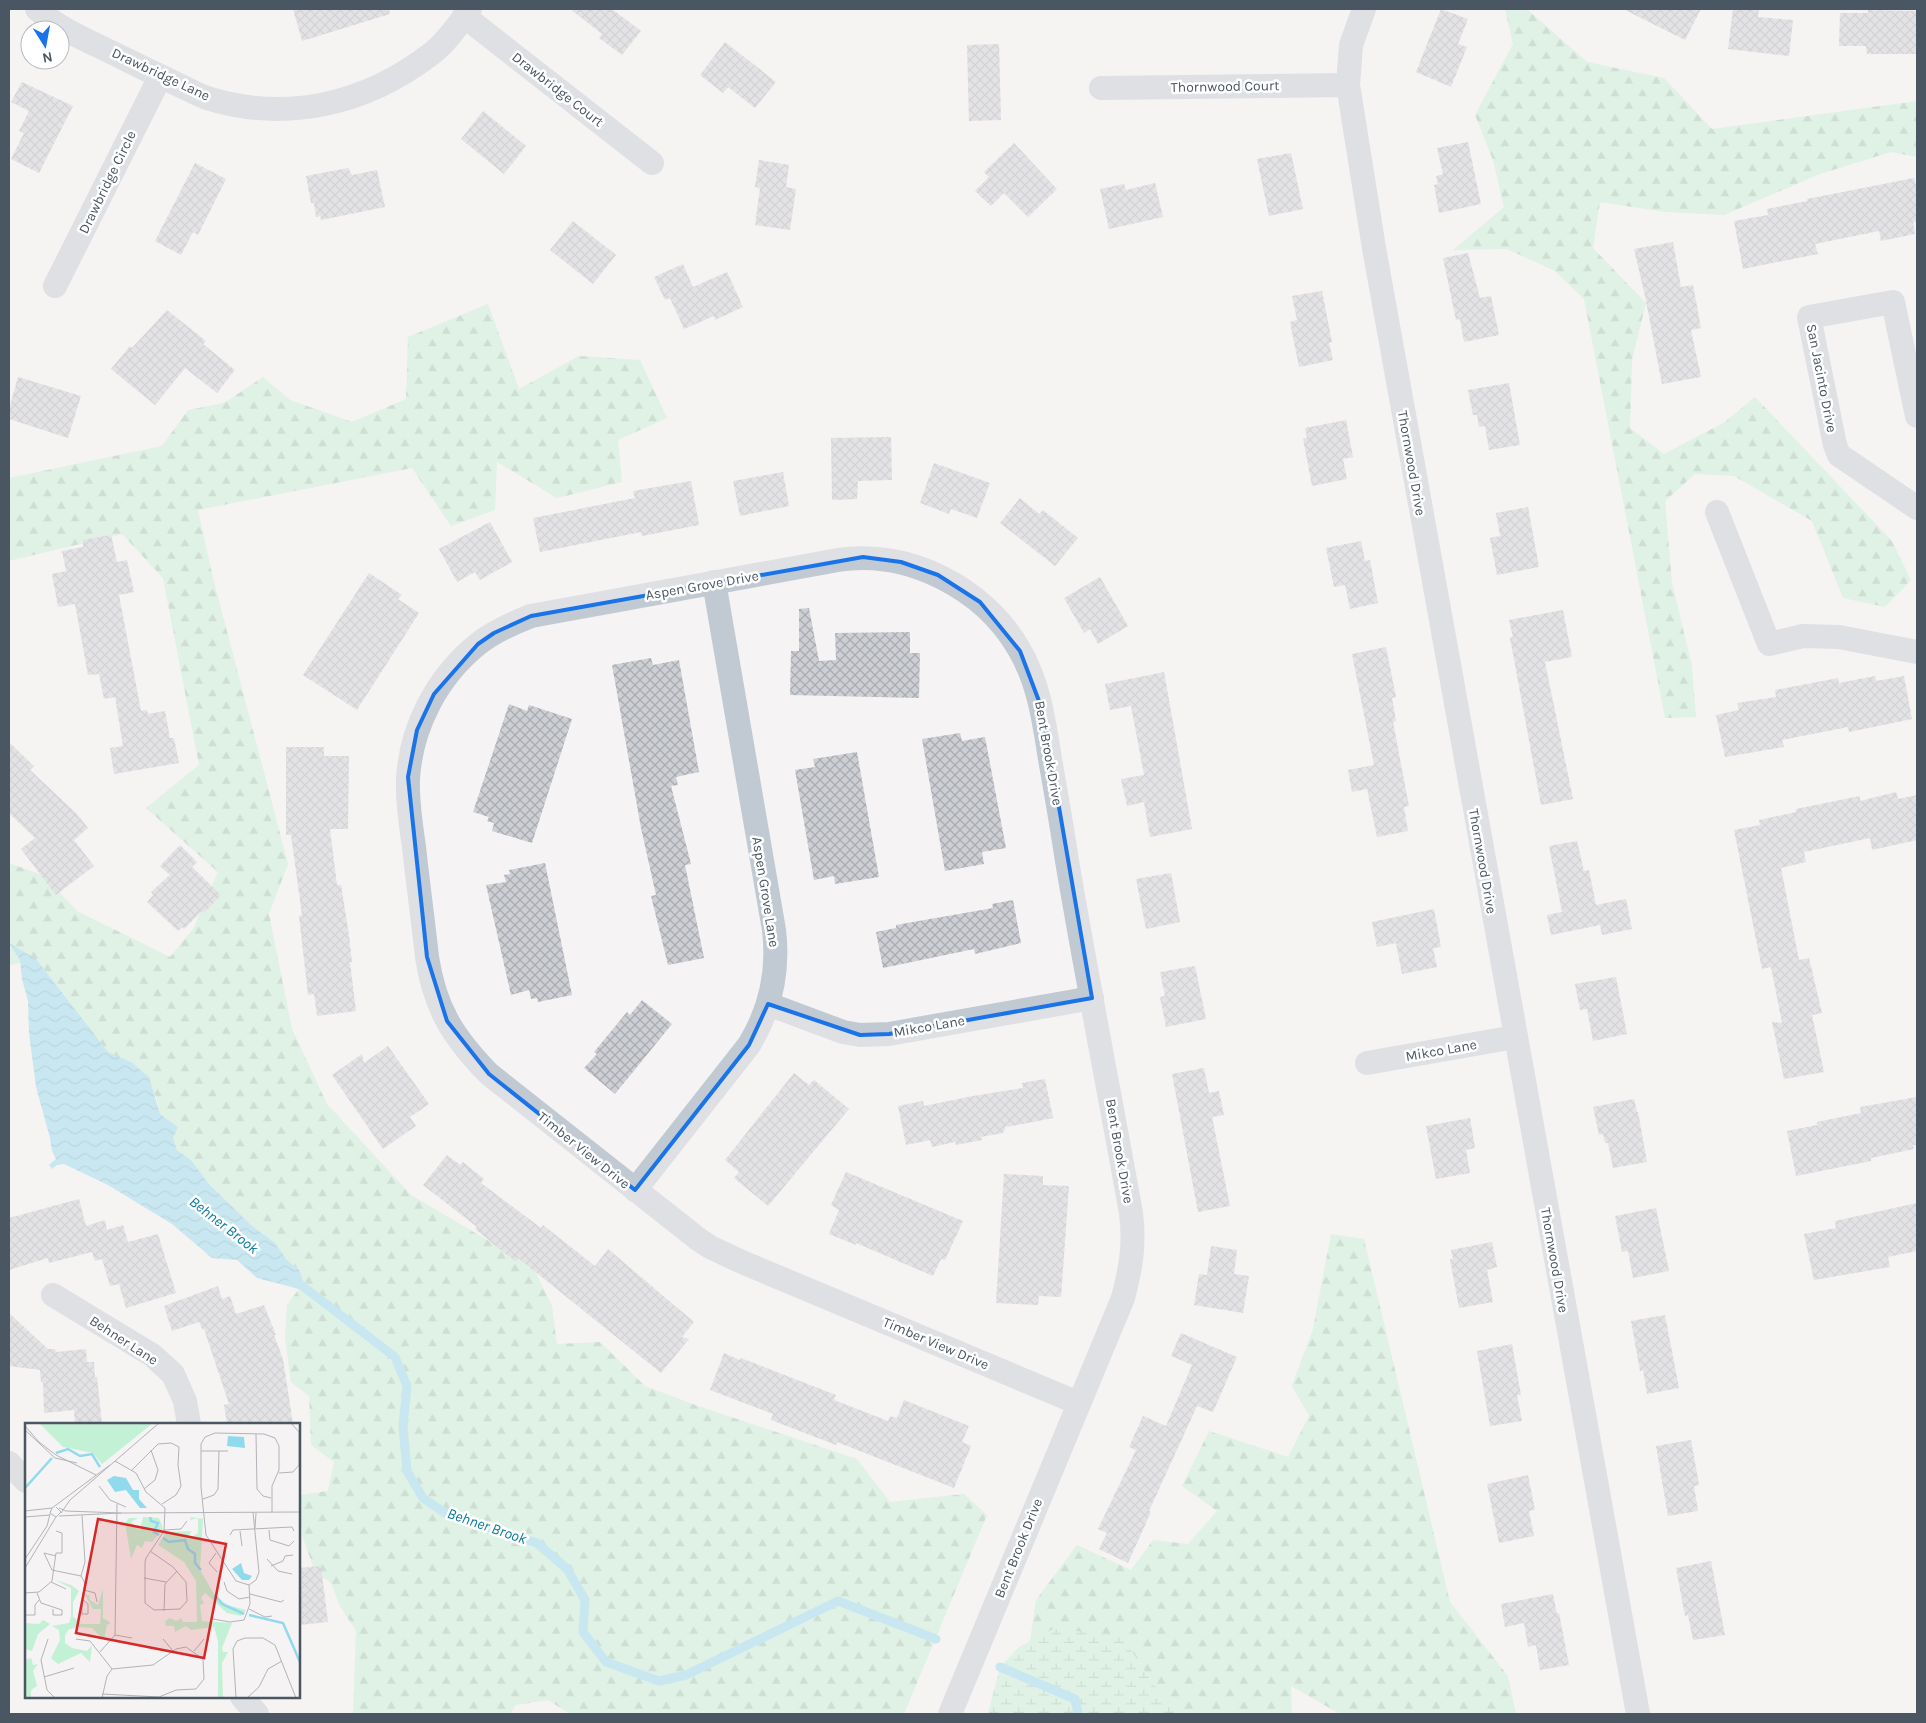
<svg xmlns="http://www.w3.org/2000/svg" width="1926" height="1723" font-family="Karla,sans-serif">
<defs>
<pattern id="forest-firs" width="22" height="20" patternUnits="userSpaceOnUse" patternTransform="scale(1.25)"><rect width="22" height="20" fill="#c3f1d5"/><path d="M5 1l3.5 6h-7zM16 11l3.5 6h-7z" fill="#a0c6b0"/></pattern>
<pattern id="wetland-marsh" width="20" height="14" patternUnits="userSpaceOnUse" patternTransform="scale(1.25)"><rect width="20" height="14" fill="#c3f1d5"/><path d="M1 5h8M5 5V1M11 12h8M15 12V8" fill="none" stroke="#a0c6b0"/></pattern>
<pattern id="water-waves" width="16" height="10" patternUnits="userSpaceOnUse" patternTransform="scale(1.25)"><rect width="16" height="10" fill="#90daee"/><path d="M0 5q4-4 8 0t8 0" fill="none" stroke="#78b4c4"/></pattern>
<pattern id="building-cross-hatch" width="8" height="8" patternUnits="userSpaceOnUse" patternTransform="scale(1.25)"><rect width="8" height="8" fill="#cdcfd5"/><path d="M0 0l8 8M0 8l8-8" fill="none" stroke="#a8abb0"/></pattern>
</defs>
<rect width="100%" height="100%" fill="#f5f3f3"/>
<g fill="url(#forest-firs)">
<polygon points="1505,9 1527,9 1587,62 1664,78 1712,129 1917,101 1917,157 1891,152 1820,174 1724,215 1665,212 1600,202 1593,248 1646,303 1632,360 1630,428 1664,454 1725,422 1755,397 1892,541 1911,580 1885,607 1843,598 1812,521 1734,476 1695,474 1665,501 1672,583 1692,666 1696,717 1665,718 1584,299 1555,271 1507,249 1453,250 1504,207 1493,160 1475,115 1513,44"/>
<polygon points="488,304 519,389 579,356 640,360 667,418 618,440 622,482 557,498 497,462 495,510 451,526 412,468 198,510 213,578 288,864 269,914 292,1029 327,1104 411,1195 533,1267 552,1306 557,1344 600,1342 645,1386 698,1406 857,1459 890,1502 964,1494 987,1515 904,1714 570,1714 548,1700 516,1705 510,1714 353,1714 356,1631 340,1606 331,1583 315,1572 302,1535 299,1495 328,1491 334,1462 311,1445 309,1396 291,1382 285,1337 287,1305 303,1283 300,1271 286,1259 275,1243 251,1225 209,1184 191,1160 177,1150 173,1138 178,1127 160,1114 156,1096 131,1062 108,1053 36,959 11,965 9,963 9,863 45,876 77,911 170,957 193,929 218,872 146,808 199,765 163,578 122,534 9,561 9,478 162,446 188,410 224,403 263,377 290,400 352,422 406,399 408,337"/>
<polygon points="1331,1234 1364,1239 1450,1602 1508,1676 1516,1714 1340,1714 1291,1686 1292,1714 992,1714 1028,1654 1036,1600 1077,1545 1131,1570 1153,1540 1188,1544 1217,1511 1182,1486 1209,1431 1288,1457 1309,1416 1292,1386 1313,1329"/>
</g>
<polygon fill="url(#wetland-marsh)" points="1053,1629 1121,1635 1157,1689 1181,1714 988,1714 1000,1667 1019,1647"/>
<polygon fill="url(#water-waves)" points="9,943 36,959 108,1052 131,1062 149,1077 160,1114 178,1127 173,1138 177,1150 191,1160 209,1184 251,1225 275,1243 286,1259 300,1271 303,1283 299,1289 257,1278 237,1260 212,1258 172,1224 108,1185 64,1164 57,1165 52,1169 49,1165 56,1159 52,1151 50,1138 36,1087 29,1033 28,1001 22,979 20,960"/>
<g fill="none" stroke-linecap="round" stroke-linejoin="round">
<g stroke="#90daee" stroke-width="9">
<polyline points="292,1278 395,1357 407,1386 403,1426 407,1471 423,1498 448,1515 537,1543 567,1569 585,1600 583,1632 606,1662 659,1681 686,1675 838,1601 936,1639"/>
<polyline points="1000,1667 1075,1699 1078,1714"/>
</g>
</g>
<g fill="url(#building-cross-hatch)">
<polygon points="293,9 389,9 390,14 302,41"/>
<polygon points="570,9 612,9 641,31 622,55 599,38 602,34"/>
<polygon points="1441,9 1468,19 1458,44 1467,47 1451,87 1416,72"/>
<polygon points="1623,9 1701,9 1685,40"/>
<polygon points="1733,9 1759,9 1758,17 1793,20 1789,56 1728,49"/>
<polygon points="1868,10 1917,11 1917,54 1867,54 1866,46 1839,46 1840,13 1868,13"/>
<polygon points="725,42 776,82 755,108 728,87 723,93 700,75"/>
<polygon points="999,44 1001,120 969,121 967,45"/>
<polygon points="22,82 73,106 39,173 11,159 24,133 19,131 29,111 11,102"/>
<polygon points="483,111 526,146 504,174 461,139"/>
<polygon points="1468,142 1481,204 1439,213 1434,185 1438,184 1436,176 1443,174 1437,148"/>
<polygon points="1014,143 1057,189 1028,217 1004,193 991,206 975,191 989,177 984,172"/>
<polygon points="1291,153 1303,209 1269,216 1257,159"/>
<polygon points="759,160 789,165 786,187 796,189 790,230 755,225 760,188 755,187"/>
<polygon points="195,163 226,179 198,235 193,232 181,255 155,241"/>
<polygon points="348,168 352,175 377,170 385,207 321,220 320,216 316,217 314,203 311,203 306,176"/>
<polygon points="1914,178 1917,189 1917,221 1913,222 1915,234 1881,241 1879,231 1815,244 1818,254 1743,269 1734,221 1768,215 1767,209 1807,201 1807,199"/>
<polygon points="1155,183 1163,217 1109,229 1100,189 1124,184 1126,190"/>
<polygon points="573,221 616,255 593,284 550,250"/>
<polygon points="1673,242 1681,287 1693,285 1701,328 1691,330 1701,377 1662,384 1645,296 1634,249"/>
<polygon points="1468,253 1480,298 1491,296 1499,335 1464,342 1460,319 1456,320 1443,258"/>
<polygon points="683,264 693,287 727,272 743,307 715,320 714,316 684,329 670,298 665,300 654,277"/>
<polygon points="1322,291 1332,342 1329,343 1333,360 1299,367 1290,322 1297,320 1292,296"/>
<polygon points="167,310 206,341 203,344 235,370 217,393 185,368 155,405 111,369 130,346 132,348"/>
<polygon points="18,377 81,396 68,438 9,419 9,409"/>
<polygon points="1509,383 1520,445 1489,450 1485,426 1479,427 1477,415 1473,415 1468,390"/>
<polygon points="1346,420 1353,457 1343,459 1347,479 1312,486 1303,438 1307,438 1305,428"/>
<polygon points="891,437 892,480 858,481 857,499 832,500 831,438"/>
<polygon points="934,463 990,483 977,518 951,509 949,514 920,503"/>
<polygon points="783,472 789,506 740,516 733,481"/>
<polygon points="691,481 699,525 642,536 641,532 540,552 533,518 635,498 633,491"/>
<polygon points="1020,498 1039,514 1043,510 1078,538 1055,566 1000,523"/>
<polygon points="1528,507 1539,567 1497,575 1490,538 1500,536 1496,513"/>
<polygon points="490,522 512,562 480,580 475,572 457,582 439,549"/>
<polygon points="111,535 117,562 127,560 134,592 119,595 141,711 147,710 148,714 165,711 170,738 174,738 179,763 114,774 110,748 123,746 115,697 104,699 99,674 88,675 75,604 58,607 52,574 66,571 62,551 83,547 83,540"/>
<polygon points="1361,541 1365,561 1370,560 1378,603 1350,609 1345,585 1334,587 1326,548"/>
<polygon points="369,573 402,595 398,599 419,613 357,710 303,675"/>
<polygon points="1100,577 1128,626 1098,644 1090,629 1084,633 1064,598"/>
<polygon points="809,608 819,661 836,660 835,633 910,632 910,653 920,653 919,698 790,695 791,651 799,651 799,609"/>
<polygon points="1563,610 1572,657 1545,662 1573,799 1541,805 1510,638 1513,637 1509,620"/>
<polygon points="1386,647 1396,697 1392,698 1396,721 1393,722 1409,806 1404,807 1408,831 1377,837 1367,789 1352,792 1348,770 1374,765 1352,654"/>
<polygon points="651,658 653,665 679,660 699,772 676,777 678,785 671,786 691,864 685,865 704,958 668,965 651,896 656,895 641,828 612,665"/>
<polygon points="1164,672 1192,829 1150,837 1144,802 1127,806 1121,779 1144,775 1131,706 1110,710 1105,684"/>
<polygon points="1875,676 1876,681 1904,676 1912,719 1849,732 1848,727 1782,740 1784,747 1725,757 1716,715 1739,710 1737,703 1776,697 1775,690 1838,678 1839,683"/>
<polygon points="509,704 527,711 529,705 572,719 532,843 492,831 494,823 487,821 489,817 473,812"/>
<polygon points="960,733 962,741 985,737 1006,848 982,852 984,864 945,871 922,739"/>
<polygon points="9,742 34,766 30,770 76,813 88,828 74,840 94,866 56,895 21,849 35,838 9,813"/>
<polygon points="286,747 324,747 324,756 349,756 348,829 330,829 337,885 341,885 349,935 352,962 350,962 356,1011 317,1016 314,994 308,995 299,916 302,915 291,835 286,835"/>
<polygon points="857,752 879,877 835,884 834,876 814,880 795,770 815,767 813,759"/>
<polygon points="1896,792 1898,799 1917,795 1917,840 1872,850 1870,838 1804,852 1806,862 1781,868 1799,960 1809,958 1822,1013 1812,1015 1824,1072 1784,1079 1772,1022 1782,1023 1771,967 1762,969 1734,830 1760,825 1759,820 1796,812 1796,809 1860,796 1860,801"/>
<polygon points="1577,841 1584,871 1589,870 1596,905 1626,899 1632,929 1602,935 1600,925 1551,935 1547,915 1562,912 1549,846"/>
<polygon points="180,845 197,862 192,867 221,895 204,913 202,911 184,929 182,927 178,931 147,902 153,895 151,892 170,875 160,866"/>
<polygon points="545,863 572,995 538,1002 537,998 531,999 529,990 511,995 486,885 506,882 504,875 510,874 509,870"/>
<polygon points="1171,873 1180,922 1146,929 1136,879"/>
<polygon points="1013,900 1021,943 975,954 974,949 883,968 876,932 896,928 896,925 993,908 992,904"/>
<polygon points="1434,909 1441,947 1433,948 1437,967 1402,974 1396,943 1377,947 1372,922"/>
<polygon points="1195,966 1206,1019 1166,1027 1160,997 1165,996 1160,972"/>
<polygon points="1616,977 1627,1034 1593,1041 1587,1009 1580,1010 1575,984"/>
<polygon points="642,1000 672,1024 615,1094 584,1068 597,1054 594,1052 627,1012 630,1015"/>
<polygon points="388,1046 429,1104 410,1117 416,1126 383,1149 332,1075 362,1054 364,1063"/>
<polygon points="1204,1068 1209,1093 1219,1091 1224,1115 1212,1117 1230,1206 1198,1212 1172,1074"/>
<polygon points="794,1073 809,1085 814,1080 849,1109 768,1206 734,1178 739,1172 725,1160"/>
<polygon points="1045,1079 1053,1118 1007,1127 1007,1124 1003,1133 981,1137 982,1140 956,1145 955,1142 932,1147 930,1140 906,1145 898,1106 923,1101 924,1106 973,1096 1023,1088 1022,1083"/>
<polygon points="1917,1097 1917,1145 1913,1145 1914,1149 1871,1158 1871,1161 1796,1176 1787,1131 1817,1125 1817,1122 1861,1113 1860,1107"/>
<polygon points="1634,1099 1637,1112 1638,1112 1647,1162 1613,1168 1608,1143 1605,1143 1603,1134 1599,1135 1593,1107"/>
<polygon points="1470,1118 1475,1148 1466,1150 1470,1173 1436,1179 1426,1126"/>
<polygon points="447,1155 460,1165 463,1162 484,1179 481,1183 541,1228 543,1225 595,1266 608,1249 694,1322 682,1337 689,1339 661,1373 533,1270 518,1258 516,1262 475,1229 477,1227 423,1185"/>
<polygon points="846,1172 963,1221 945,1260 941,1259 933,1276 856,1243 856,1245 829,1234 839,1210 831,1205"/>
<polygon points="1004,1174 1043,1176 1043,1185 1069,1186 1061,1297 1039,1296 1038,1305 996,1303"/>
<polygon points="79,1199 86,1226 105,1220 107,1230 123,1225 128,1242 158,1234 176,1293 126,1308 119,1284 110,1286 102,1259 95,1261 92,1252 49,1263 48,1258 9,1270 9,1218"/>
<polygon points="1917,1203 1917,1251 1888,1257 1890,1267 1814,1280 1804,1234 1836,1228 1835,1221"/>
<polygon points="1656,1208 1669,1271 1633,1278 1628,1251 1622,1252 1615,1216"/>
<polygon points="1492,1242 1497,1267 1487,1270 1493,1302 1459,1308 1450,1259 1453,1259 1451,1250"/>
<polygon points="1211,1246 1237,1250 1234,1274 1249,1276 1243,1313 1194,1305 1199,1274 1207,1275"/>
<polygon points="218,1286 222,1299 230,1296 236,1314 264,1305 276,1335 274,1335 283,1359 293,1424 227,1424 224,1405 229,1404 204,1329 202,1329 199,1322 172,1331 164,1306"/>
<polygon points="9,1313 48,1349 55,1349 56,1352 86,1349 87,1362 94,1362 95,1377 97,1377 102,1424 75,1424 74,1410 44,1413 43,1382 41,1382 40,1370 9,1366"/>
<polygon points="1665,1315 1679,1388 1647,1394 1643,1370 1640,1371 1631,1321"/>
<polygon points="1181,1333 1237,1357 1213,1412 1197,1406 1149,1511 1151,1512 1128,1563 1099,1549 1107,1533 1098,1529 1136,1450 1129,1447 1143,1416 1166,1426 1192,1365 1171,1356"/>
<polygon points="1512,1344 1521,1395 1517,1395 1522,1421 1490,1426 1477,1351"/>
<polygon points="724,1353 740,1360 741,1358 836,1395 834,1400 888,1421 890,1416 897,1418 904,1400 969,1426 962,1442 971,1446 954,1488 837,1442 836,1445 771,1420 773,1414 710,1390"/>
<polygon points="1691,1440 1699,1485 1694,1486 1698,1511 1668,1516 1656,1446"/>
<polygon points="1528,1475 1535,1510 1529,1511 1534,1536 1499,1543 1487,1484"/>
<polygon points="1711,1561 1725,1635 1693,1640 1688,1615 1685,1616 1676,1568"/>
<polygon points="321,1566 328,1622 299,1625 299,1568"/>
<polygon points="1553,1594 1557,1614 1559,1613 1569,1665 1540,1670 1536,1645 1528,1647 1524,1623 1505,1627 1501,1604"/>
</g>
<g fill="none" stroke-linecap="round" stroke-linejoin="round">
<g stroke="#c1cad2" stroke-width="24">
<path d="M37,9C61,31 96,44 125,59C145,69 164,78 183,87C191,91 199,95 207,98C287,123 366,104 431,54C446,43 459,24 470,9"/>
<polyline points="1364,9 1351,45 1348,85 1374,248 1638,1714"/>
<polyline points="464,16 652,163"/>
<polyline points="1101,88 1348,85"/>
<polyline points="55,286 160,77"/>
<polyline points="1917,416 1893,302 1809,317 1835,445 1839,455 1917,508"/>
<polyline points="1717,512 1769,644 1803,636 1839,637 1917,652"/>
<polyline points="768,1004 843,1032 860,1035 889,1034 1092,998"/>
<polyline points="1367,1063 1515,1037"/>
<path d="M635,1190L749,1045C771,1009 779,972 774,930L714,582"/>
<polyline points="53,1295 152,1355 173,1374 185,1401 189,1424"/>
<polyline points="9,1463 26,1481"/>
<polyline points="242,1697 257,1714"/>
<path d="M950,1714L1123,1298C1131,1267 1135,1244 1131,1213C1110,1096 1087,979 1067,861C1062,827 1056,793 1050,759C1044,721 1039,683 1019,649C984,588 908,549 838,560L531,616C513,623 493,632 478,644C437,677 411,727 408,779C407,802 411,825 414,847C418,884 423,920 427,957C435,1009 453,1037 489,1074L698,1239L710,1247L742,1262L1078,1403"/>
</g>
</g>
<path d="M0 0H1926V1723H0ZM863,557L901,562L938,575L980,602L1020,651L1042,709L1092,998L889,1034L860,1035L768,1004L749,1045L635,1190L489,1074L447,1021L427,957L408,777L417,730L434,694L478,644L494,633L531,616Z" fill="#f5f3f3" fill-opacity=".55" fill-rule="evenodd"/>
<path fill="none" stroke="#1a73e8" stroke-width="4" stroke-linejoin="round" d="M863,557L901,562L938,575L980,602L1020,651L1042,709L1092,998L889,1034L860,1035L768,1004L749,1045L635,1190L489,1074L447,1021L427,957L408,777L417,730L434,694L478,644L494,633L531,616Z"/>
<g text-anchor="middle" stroke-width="5" stroke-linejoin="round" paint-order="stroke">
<g font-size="14" fill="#4a5661" stroke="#fff">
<text transform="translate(161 74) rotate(25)" y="5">Drawbridge Lane</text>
<text transform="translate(1225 86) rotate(-1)" y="5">Thornwood Court</text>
<text transform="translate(558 89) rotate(38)" y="5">Drawbridge Court</text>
<text transform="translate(107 182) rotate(-64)" y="5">Drawbridge Circle</text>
<text transform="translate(1822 378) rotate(79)" y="5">San Jacinto Drive</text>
<text transform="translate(1412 463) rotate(80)" y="5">Thornwood Drive</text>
<text transform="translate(702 585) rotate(-10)" y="5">Aspen Grove Drive</text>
<text transform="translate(1049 753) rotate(80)" y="5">Bent Brook Drive</text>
<text transform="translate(1483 861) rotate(80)" y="5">Thornwood Drive</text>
<text transform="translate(766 892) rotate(81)" y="5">Aspen Grove Lane</text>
<text transform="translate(929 1026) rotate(-10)" y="5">Mikco Lane</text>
<text transform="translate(1441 1050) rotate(-10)" y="5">Mikco Lane</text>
<text transform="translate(584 1150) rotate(39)" y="5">Timber View Drive</text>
<text transform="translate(1120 1151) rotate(80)" y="5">Bent Brook Drive</text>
<text transform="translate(1555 1260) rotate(80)" y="5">Thornwood Drive</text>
<text transform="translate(124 1340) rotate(33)" y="5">Behner Lane</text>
<text transform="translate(936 1343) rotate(23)" y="5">Timber View Drive</text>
<text transform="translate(1018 1548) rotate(-68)" y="5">Bent Brook Drive</text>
</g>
<g font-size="15" font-style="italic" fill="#0c7c9b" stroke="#fff">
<text transform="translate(224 1225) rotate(38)" y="5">Behner Brook</text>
<text transform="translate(487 1526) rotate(19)" y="5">Behner Brook</text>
</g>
</g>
<g transform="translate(25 1423)">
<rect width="275" height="275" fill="#f5f3f3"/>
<path d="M118,94L134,95L138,106L127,119L120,118L117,125L112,122L106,136L100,100L104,95H113L106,99L115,107ZM166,94L178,96L175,147L189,171L202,182L221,187L216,193L202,190L180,170L176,175L179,180L175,182L177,198L207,200L197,225L198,229H203L197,240L198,275H193V218L189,204L166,207L161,203L150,209L149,203H141L140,199L144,195L152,198L156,195L158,199H172L171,158L159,139L133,122L141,109L167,108L162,114L164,116L173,110V95L165,97ZM30,157L46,162L54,168L48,179V193L55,201H75L76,186H68L60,172H64L65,177L73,182L78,166V195L86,200L82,202L79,217L67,205L52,204L43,207L40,212V220L47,225L62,228L67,222L65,239L56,230L33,241L26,235L35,217L34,207L27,203L44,200L46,194V165ZM18,197L25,201L13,211L7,228L0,226V200L14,201ZM6,235L8,242L13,241L8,248L12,263L6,267V275H0V237Z" fill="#c3f1d5"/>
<path d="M121 104a8 8 0 1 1 16 0a8 8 0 1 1-16 0Z" fill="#c3f1d5"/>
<path d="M14,0H128L77,41L68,30L38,24Z" fill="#c3f1d5"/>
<path d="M203,13L219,14L220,25L202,23ZM89,53L101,55L108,67H114V76L122,85H115L101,67L90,69L82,57ZM216,140L219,150L227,153L224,157H217L207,146Z" fill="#90daee"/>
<path fill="none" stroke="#90daee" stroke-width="2.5" d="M31,30L43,26L55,33L67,31L75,44M0,65L27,35M125,94L126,98L133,100L129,109L134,112M138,115L144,119L160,117L163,126L170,131V140L176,147M190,172L197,181L219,191M224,192L258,200L275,239"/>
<path fill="none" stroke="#b1b4b9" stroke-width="1" d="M0,3L14,19L31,32L71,52M0,7L30,35L52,40M231,11L232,66L238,73L246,75M176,28H203M90,38L111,50L121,69L140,85L139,108L121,135L120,139V180L129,187L155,186L162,178L161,159L148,144L125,128M107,47L133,21L146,20L154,24L153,42L156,63L151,72L137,81M254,50L268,49L274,42V9L266,0M74,63L85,77L101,84M119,66L130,57L133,47L126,27M178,76L189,72L193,66L194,28M31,84L36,89L31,94L25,90L27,85L85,42M34,85L41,88L96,90L275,89M0,88L27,85M36,90L45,77L134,0M34,93L96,90M0,94L25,92M230,105L231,90M139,107L156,106L162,98M244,107L245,117L264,123L269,118M215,108L217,123M205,112L208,107L267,104L269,108M191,130L184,140L192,149M31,133L19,130L27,147L56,153M0,136L22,103L25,91M242,136L253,148L267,151M246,143L258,138L260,133L268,132M0,145L31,94M56,153L60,139L57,92M56,153L60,160L57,176M119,155L141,159M26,159L41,166M199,159L202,168L214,176L225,174M224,162L211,158L181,112L176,64V21L180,14L190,10L239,11L250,15L254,23V47L247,63V89M224,162L231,157L234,149L228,89M59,167L70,170L72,179M0,170L14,169L27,158L31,130H37V110L31,108M12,170L16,180L37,187V192H28V186M225,171L256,179L259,177M57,176L63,181V191H57ZM224,186L240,194L247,193M139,188L140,161L152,148M0,192H10V182L14,177M188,196L205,199L219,197L225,181L224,162M90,212L107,215M23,216L16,237L22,267L30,275M51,216L65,218L87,246M138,216L148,228M169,228L179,216M75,229L90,212L92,81M19,254L49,245M77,271L134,274L151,267L171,266L179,256L178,236L161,224L151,226L128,242L87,246M77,275L82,253L87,246M211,275L208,226L212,218L220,215H238L250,222L271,275M222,275L234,264L243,246L257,238"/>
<path fill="#d62828" fill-opacity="0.15" stroke="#d62828" stroke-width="2.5" d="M73,96L201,121L179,235L51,210Z"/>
<rect width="275" height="275" fill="none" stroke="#4a5661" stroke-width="2.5"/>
</g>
<rect width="1926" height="1723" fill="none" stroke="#4a5661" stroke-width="20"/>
<g transform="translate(45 45) rotate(169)"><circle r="24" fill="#ffffff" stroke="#b7bbc0"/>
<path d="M0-4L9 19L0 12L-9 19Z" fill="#1a73e8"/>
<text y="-8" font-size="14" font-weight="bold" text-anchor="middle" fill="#4a5661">N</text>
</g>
</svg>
